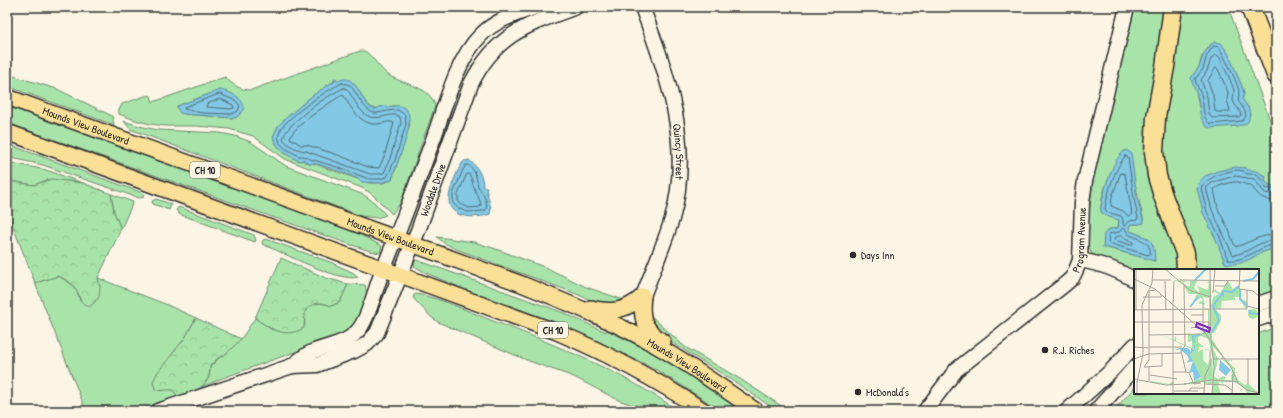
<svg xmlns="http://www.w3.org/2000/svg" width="1283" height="418" font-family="'Patrick Hand',sans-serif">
<defs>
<pattern id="forest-crowns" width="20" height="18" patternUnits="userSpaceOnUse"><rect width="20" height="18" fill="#a8e4aa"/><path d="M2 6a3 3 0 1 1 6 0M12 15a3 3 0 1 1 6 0" fill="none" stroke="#91c492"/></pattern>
</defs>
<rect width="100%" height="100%" fill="#fcf5e5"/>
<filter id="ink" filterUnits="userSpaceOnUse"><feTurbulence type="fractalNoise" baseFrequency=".025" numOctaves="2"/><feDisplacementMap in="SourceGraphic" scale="8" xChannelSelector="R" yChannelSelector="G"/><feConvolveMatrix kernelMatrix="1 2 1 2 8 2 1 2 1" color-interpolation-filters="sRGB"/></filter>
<g filter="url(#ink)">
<g fill="#a8e4aa" stroke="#6a886a" fill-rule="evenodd">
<path d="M1134,7H1168L1151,119L1167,222L1181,270H1135V275L1091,253L1088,246V220L1093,180ZM1116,162L1134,179L1144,222L1139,224H1132L1129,227L1130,231L1148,238L1155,261L1108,248L1115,228H1118L1119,219L1106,216L1101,212C1100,195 1109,177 1116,162Z"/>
<path d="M1178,7H1228L1276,136V186L1269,185L1265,180L1266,176L1261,174L1259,172L1197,189C1201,197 1201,206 1204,214C1210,229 1221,246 1224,261H1245L1263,252L1276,248V290L1258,297V270H1191L1161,162L1170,60ZM1211,44L1222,45L1228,53L1243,89L1244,94L1242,99L1248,107L1250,115L1236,126L1207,127L1199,107L1193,75L1199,67L1202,56Z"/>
<path d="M360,51C361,51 365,51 366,52C370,53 382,72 390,76C404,85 431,86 435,106L401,202L392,214L372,194L362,188L285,159L253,136L229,129L197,126H166L150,124L135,120L119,114V110L122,104L148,95L151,96L153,102L225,77C233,85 240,90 251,90ZM334,79C340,82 346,77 352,82C361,90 363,105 375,109L381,107L395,106L410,124L392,180L383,183H369L312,163L310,165L304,159L301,161C290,158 276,149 273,137L278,126L286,118L312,96L331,83H333ZM220,90L238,97L237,117L233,118L184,114L177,106Z"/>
<polygon points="7,74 57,89 112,116 114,125 7,86"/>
<polygon points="7,106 328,222 359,234 382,246 380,253 370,251 346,243 7,123"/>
<polygon points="124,121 139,126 158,130 220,133 235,136 251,142 286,166 364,195 374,202 386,215 377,218 361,216 130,129"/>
<polygon points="7,144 143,193 144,197 139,198 43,165 7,157"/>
<polygon points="7,162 46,170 83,183 69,181 47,180 34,185 15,182 7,182"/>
<polygon points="111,194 133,202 121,229 114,212"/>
<polygon points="156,199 171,204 169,210 153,204 152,201"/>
<polygon points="179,207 254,235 256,240 255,242 179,214 176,210"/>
<polygon points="437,237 474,242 496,249 547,268 586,287 624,300 624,303 598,303 569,291 456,249 444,243"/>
<path d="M266,239L330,262L354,273L358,277C340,283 282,252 262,244L263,240Z"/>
<polygon points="417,260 559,311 606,332 608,329 662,357 745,411 722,411 655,369 632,358 629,359 426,273 414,266 415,261"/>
<path d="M58,276C71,283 76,286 80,301L100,287L98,278L165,304L196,318L185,338L160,391L168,389L174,390L178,397L139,411H86L35,283Z"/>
<path d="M348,284L365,285C371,305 356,326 339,336L220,379L201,388C208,381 210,377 210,367C219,356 232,350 241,339C246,332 250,325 255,318L272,330L305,325C302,306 314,299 331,306L340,302Z"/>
<path d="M416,294C440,298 465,310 488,319C554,344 621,371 679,411H651L618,400L574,377L529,361L438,322L431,317L413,298L414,295Z"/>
<polygon points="649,314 685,347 740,379 789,411 777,411 732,380 658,334"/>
<polygon points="1276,327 1276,411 1113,411 1135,387 1135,393 1258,393 1258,334"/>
</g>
<g fill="url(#forest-crowns)" stroke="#6a886a">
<path d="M51,179L83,183L111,194L114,212L121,229L98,278L100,287L99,297L94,303L89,307C78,302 81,297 76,289C71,282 65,279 58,276L35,283L7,211V182H15L34,185Z"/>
<path d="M281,258L326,278L348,284L340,302L331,306C320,301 314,302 305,311L304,328C284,339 271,329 255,318Z"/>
<path d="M196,318L241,339L226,354L217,359L210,366C210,388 196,390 178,397L173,390C167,389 162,392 155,389L153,382L157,373L185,338Z"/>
</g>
<g fill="#83c8e4" stroke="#60899a">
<path d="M1214,42L1221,43L1228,53L1243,89L1244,94L1242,99C1248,108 1252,110 1248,122L1243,125L1236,126L1210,128L1207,127C1199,119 1200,110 1198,99C1197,92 1192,86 1191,78L1199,67L1204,53Z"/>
<path d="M334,78L337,79L338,81C358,70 360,106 374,109C377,109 377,108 380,107C385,106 381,109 385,105L387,107C391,107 396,105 400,106C424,111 394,165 392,180L379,183L362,182C357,176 321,165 312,163L310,165L307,162H304V159L301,161C290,158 276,149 273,137L278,126L286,118L312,96L331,83H333L335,81Z"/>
<path d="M220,90C230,92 244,97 244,110L237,117L233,118L184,114L180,113L177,108V106Z"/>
<path d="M1126,150L1131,153L1137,198L1144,223L1139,224H1131L1129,227L1130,231C1150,239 1154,237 1155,261L1108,248H1103L1104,234L1109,229L1118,228L1119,220L1106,216L1101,212C1100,200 1114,154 1126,150Z"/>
<path d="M469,160C478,167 483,176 483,187H487L486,189L491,208L490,214C477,219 449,219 449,200C448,192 458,168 463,162C465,160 466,161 469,160Z"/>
<path d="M1235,167L1246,168L1247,170C1258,170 1258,173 1266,176L1265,180L1269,185L1276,186V248C1271,249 1266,251 1261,253C1249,259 1239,267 1225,263L1215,237L1203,213L1202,207L1197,189L1198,183L1205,176L1218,171Z"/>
</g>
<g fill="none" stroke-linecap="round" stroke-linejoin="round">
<g stroke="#4e6a75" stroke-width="1">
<path d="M1214,46L1219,47C1223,55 1240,85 1239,94C1239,96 1238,98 1238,100C1241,107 1251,114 1242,121L1210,124C1202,118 1204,106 1202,97C1200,91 1196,85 1195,79L1203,69L1207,55Z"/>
<path d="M1215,55H1217L1220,58C1224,67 1232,82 1234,91C1234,94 1233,97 1233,101C1235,107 1240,109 1241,115L1239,117L1212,118L1209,114L1207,97L1201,80L1207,71L1211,59Z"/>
<polygon points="1216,68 1218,69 1228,92 1227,101 1230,110 1229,112 1217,112 1215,111 1213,95 1208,81"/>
<path d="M342,83L350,85C356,92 366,115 377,113C384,112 391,110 398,110L405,115L406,124L395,160L387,177L379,179H369L334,166L310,159L304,156H299L285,148L280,143L278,137C279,135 280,131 281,129C290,115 327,90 342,83Z"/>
<path d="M344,88L347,89C353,97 357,108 366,115C377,123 392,110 400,117L401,123L390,158L384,173L378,174H370L306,151C297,150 289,146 283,139C286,123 329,94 344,88Z"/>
<polygon points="220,94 236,101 240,106 238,111 232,114 202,113 184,109 185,107"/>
<path d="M342,95L344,96C350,107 361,125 376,124C383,124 388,120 394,123L384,157L379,168L368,167L338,155L307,145H301L290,138C292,127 332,101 342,95Z"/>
<polygon points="221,99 233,105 234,108 231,109 206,107 207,104"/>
<path d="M1125,156L1128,157L1134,199L1138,218L1137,220L1130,221L1124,226L1123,224V219L1121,216L1107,212L1105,209C1108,191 1114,171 1125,156Z"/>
<path d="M466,165H468C478,172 475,179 479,188C483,194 490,204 485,211L467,212L458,208L453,203V194L462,172Z"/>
<polygon points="1121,173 1125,174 1132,213 1131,215 1128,216 1123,211 1111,206 1112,197"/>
<path d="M467,174H469C473,179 472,185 475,190C477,195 480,199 481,205L480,207L469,208L461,204L458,201V195Z"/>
<path d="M1276,190L1266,188C1263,184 1260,176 1255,174C1254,174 1249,174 1248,174C1246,174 1245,172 1243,171C1234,167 1204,178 1201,188L1207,212L1219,235L1228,260C1242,263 1260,246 1276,244"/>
<path d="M1276,195L1265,193L1254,179L1235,176L1213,182L1206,188L1212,210L1233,255C1247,254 1260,240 1276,239"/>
<path d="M1276,201C1263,200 1258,196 1251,185C1246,185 1243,183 1238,182C1233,181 1217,186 1214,189L1218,209L1229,230L1233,242L1236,247L1258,238L1276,233"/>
<path d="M1123,228H1125L1128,234C1138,239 1152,241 1150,254L1148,255L1108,243L1109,234L1119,232Z"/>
<polygon points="1121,236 1133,242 1133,244 1131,245 1114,240 1115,237"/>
</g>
<g stroke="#2b2b2b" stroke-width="17">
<g id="secondary">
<path id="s1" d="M642,7C668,75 693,146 672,219C664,245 653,270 643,296"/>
<path d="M1080,260C1102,264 1115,269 1135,280"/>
<polyline points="1258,304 1276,298"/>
<polyline points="1258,319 1276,313"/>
<path id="s2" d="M292,366L317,365L354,351L367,344L377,333L419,228L471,84C496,34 527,25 576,7"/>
<path d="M158,411L292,366C298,361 305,355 312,352C328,345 349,344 360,328C369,316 375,290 381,275C400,229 417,183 434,137C445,106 457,59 480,36C495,20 516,14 536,7"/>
<path id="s3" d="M925,411L956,370L1064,285L1072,278L1076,270L1080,260L1082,202L1085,181L1127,7"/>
<polyline points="1067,411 1112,370 1135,345"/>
<polyline points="1096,411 1135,367"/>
</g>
</g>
<g stroke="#2b2b2b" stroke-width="18">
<g id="primary">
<path id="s4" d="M7,97L519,283C566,302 613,321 657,346C692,366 723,388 756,411"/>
<path d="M7,132L557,332C609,354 657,380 704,411"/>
<path d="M643,296C640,319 644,329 663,342"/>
<path d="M591,308C613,313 626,311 643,296"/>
</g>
</g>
<g stroke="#2b2b2b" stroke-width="21">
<g id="highway">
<polyline points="1173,7 1165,67 1156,117 1154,152 1157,176 1163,196 1185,253 1186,270"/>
<polyline points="1250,7 1276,75"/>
</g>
</g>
<use href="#secondary" stroke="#fcf5e5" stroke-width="14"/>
<use href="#primary" stroke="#fadf96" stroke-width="15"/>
<use href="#highway" stroke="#fadf96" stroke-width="18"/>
</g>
</g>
<g fill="#2b2b2b" stroke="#fcf5e5" stroke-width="1.5">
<circle cx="853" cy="255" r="4"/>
<circle cx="1045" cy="350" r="4"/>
<circle cx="858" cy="392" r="4"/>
</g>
<g text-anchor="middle" stroke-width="3" stroke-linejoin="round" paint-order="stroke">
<g fill="#fcf5e5" stroke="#6a6863" stroke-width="1">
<rect x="190" y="162" width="30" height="16" rx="3"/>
<rect x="538" y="322" width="30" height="16" rx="3"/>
</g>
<g font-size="10" font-weight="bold" fill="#2b2b2b">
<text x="205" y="174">CH 10</text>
<text x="553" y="334">CH 10</text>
</g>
<g font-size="11" fill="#2b2b2b" stroke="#fcf5e5">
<text dy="4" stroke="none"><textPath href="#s4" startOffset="84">Mounds View Boulevard</textPath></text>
<text dy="4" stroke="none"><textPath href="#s1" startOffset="150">Quincy Street</textPath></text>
<text dy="4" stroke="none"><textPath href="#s2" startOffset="248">Woodale Drive</textPath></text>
<text dy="4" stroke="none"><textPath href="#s4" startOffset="408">Mounds View Boulevard</textPath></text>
<text dy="4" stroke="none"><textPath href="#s3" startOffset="239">Program Avenue</textPath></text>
<text dy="4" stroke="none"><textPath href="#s4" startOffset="732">Mounds View Boulevard</textPath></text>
</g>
<g font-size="11" fill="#2b2b2b" stroke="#fcf5e5" text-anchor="start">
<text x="861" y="259">Days Inn</text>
<text x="1053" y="354">R.J. Riches</text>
<text x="866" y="396">McDonald's</text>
</g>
</g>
<g transform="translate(1134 269)">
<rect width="125" height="125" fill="#fcf5e5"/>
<path d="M39,11L56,12L49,13L53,17H56V12H63L60,19L64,23L66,22L63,17L74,21L75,14H72L76,12L79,111L63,113L79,112L78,115H74V113L72,115L69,113L61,115L36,116L30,115L17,113V112L35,115L39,112L40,115H52L67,109L56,87L59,81L28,66L40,71L42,67V72L58,79V72L54,73V65H69L74,62V41L63,40H75V29L69,28L71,36L64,34L69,31L67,29L59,33L63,25H55L48,14ZM67,67L74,70L76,76V80H71V81L77,80L78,89L75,91L74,96L69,91V80L64,83L65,78H70L64,73V68ZM94,12L99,20L103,17L107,21L105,28L107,31L109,22L108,30L113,33V39H111L105,28H101V31L88,32L87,40H81L87,46V52L80,64H78V70L91,90H87L88,87L78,77L84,90L80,107L84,110L89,107L92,108L90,111H100L97,110L98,100L89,91H98V93L97,91L94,93L101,99V103H104L101,104L104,111L111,116L114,114L125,125L117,123L114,125L110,119L99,112L89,113V115L86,112L84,117L87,125H78L80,98L77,71L76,41L79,28L85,25L79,22L80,20L86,24Z" fill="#a8e4aa" fill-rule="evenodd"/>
<path d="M114 45a5 5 0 1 1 10 0a5 5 0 1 1-10 0Z" fill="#a8e4aa"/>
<path d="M60,75L61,77V80L56,86L67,108L60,112L59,103L55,104L59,92L53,94L55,90L53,86L45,80L44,81H42L41,79L43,81L45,79H54L57,83V80L60,81ZM86,91L97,101L92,107L85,101Z" fill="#83c8e4"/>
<path fill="none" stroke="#83c8e4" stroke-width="2" d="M61,11L72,0M109,12L119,10L125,3M106,21V30L112,36M56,38L64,28M115,41L116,44L125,45M78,63L85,51L79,37L88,25L89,26V22L98,23L105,17M60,74L59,67L66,66"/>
<path fill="none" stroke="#a8a49b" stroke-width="1" d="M31,0L57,22L77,28M76,0L77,70L80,98L78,125M106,0L105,20L119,22L125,27M0,10L21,20L71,64M18,11H37M46,11L125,12M31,12L32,41M50,17L51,77L47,82L52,103M81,17H91L94,12M79,24L81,0M9,28H27V25M39,36L40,12M39,36V125M113,37L125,40M79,40H113V21M0,41L76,40M2,41V0M57,46H70M0,53H75V58L70,63M57,59L69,56M69,60V34M71,64L97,98L104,114L113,121L125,124M15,66L68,65L72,63M0,78L15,79M15,78V22L21,21M15,78H48M0,90L14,85L48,84M79,90H125M114,90V115M10,98L28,97V85M10,98L15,91V79M39,103H52M52,103L55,104L60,115L67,114M16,106L43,110M0,110L32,116L52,115M3,112V125M15,112V98M3,113L9,85L8,36L18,14L19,0M50,115L78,111L104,113M70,115L91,116L99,122M40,122H64M55,122L57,119H70M70,125L71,107L76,96V81M98,125L99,105"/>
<path fill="#7b2cbf" fill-opacity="0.15" stroke="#7b2cbf" stroke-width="2" d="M63,54L76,59L75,63L62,58Z"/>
<rect width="125" height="125" fill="none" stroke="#2b2b2b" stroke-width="2"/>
</g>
<rect width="1283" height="418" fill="none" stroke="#fcf5e5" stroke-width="24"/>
<rect x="12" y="12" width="1259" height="394" fill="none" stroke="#2b2b2b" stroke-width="1.5" filter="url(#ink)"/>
</svg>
